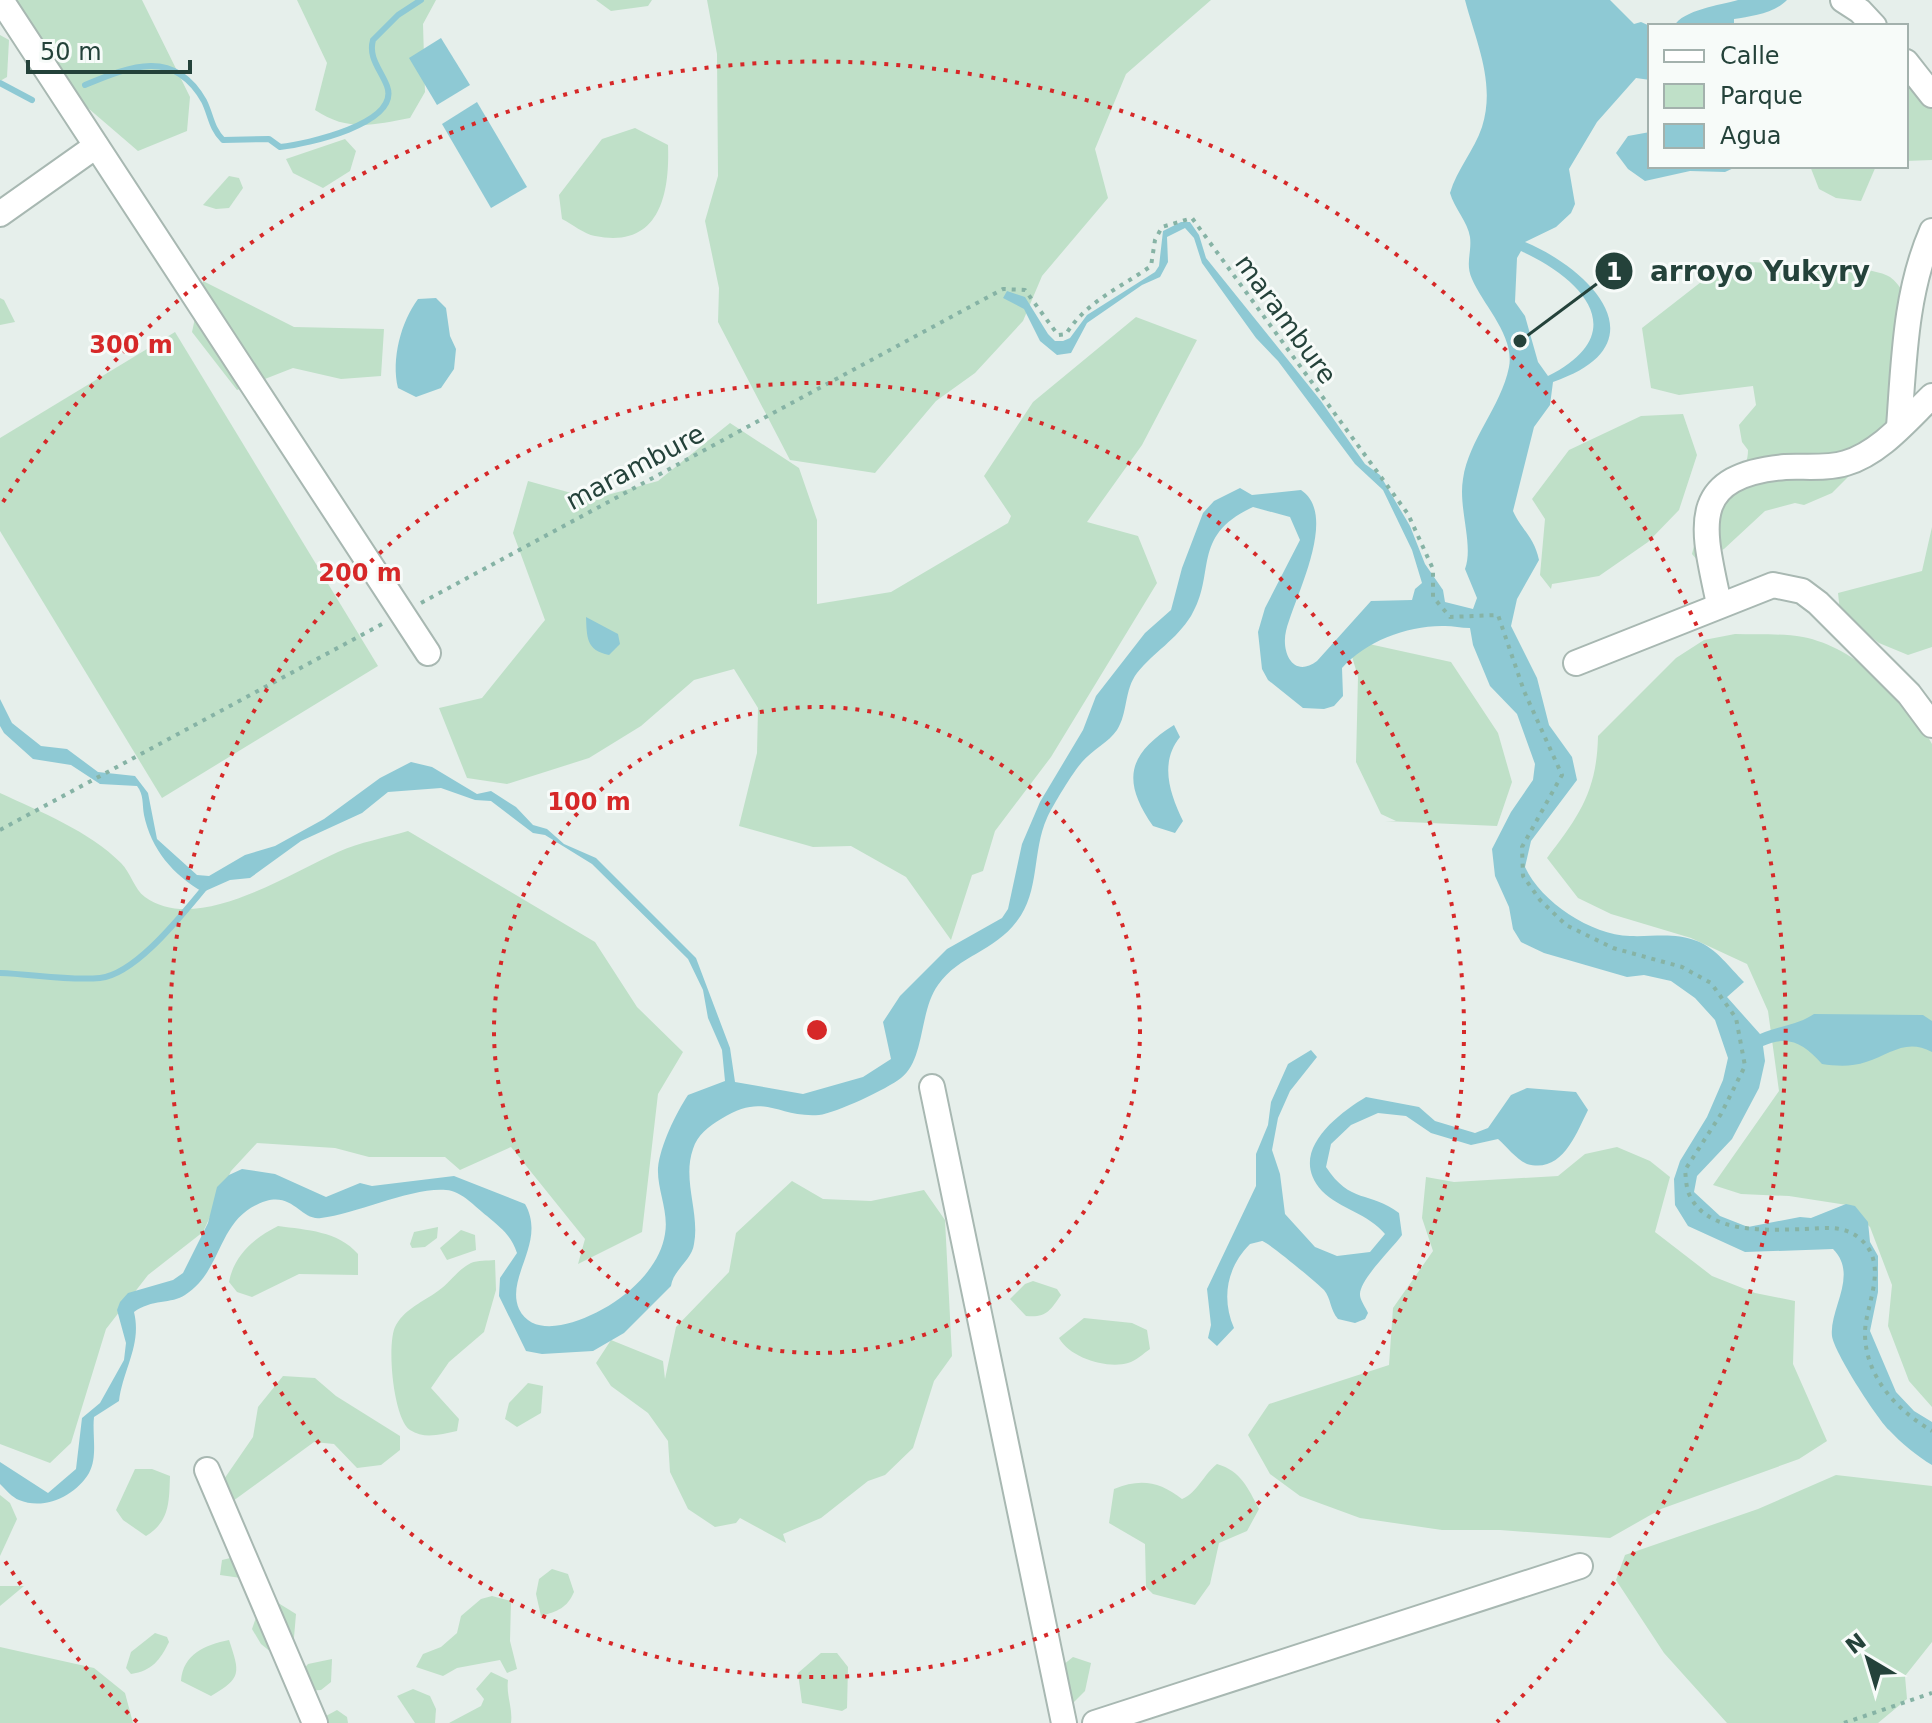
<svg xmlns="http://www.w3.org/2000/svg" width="1932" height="1723" font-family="'DejaVu Sans',sans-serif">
<rect width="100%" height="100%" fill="#e6efeb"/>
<g fill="#bfe0c8">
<polygon points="17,0 142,0 190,97 187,131 138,151 67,90 48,50 13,4"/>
<path d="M297,0H436L423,24L425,92L410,118C373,125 348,132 315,110L327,63Z"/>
<polygon points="596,0 652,0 648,6 611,11"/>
<polygon points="707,0 1211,0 1126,74 1095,149 1108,198 1042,276 1023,321 975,373 936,401 875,473 790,460 718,322 719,288 705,221 718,176 717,54"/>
<polygon points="0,35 9,40 7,77 0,81"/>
<polygon points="1906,52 1932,73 1932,160 1906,161"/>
<path d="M635,128L668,145C670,195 659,249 595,236C584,234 572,224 562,219L559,195L602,139Z"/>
<polygon points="345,139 356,151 350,171 323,188 293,173 286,159"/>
<polygon points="1810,166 1876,166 1861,201 1836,198 1819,189"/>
<polygon points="229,176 239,178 243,188 229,208 216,209 203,205"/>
<path d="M1750,262C1778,264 1870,264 1890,277C1900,284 1909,302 1917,312L1890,428L1863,462L1832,493L1804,505L1795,503L1765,511L1724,549L1698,561L1692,554C1696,536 1707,511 1719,496C1732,478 1748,473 1748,450L1742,442L1739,425L1756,405L1753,386L1679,395L1651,388L1642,328L1719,268Z"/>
<polygon points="203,281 294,327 384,329 381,376 341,379 293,368 237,390 192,332"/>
<polygon points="0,298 4,300 15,322 0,325"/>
<polygon points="1136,317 1197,340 1142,445 1087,522 1138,536 1157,583 1051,757 995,831 983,871 972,875 951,940 906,877 851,846 813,847 739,826 757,753 758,708 734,669 694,680 641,726 589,758 507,784 467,778 439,708 482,698 545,620 513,533 528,481 593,499 658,481 730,423 799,468 817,520 817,604 891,592 1008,523 1011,516 984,476 1033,402"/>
<polygon points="175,332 378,666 162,798 0,531 0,438"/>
<polygon points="1683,414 1697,455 1679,510 1648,542 1599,576 1552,584 1551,589 1540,575 1545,519 1532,499 1569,450 1641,416"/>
<polygon points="1932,527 1932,647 1908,655 1879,643 1840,612 1838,593 1922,571"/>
<path d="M1735,634C1757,635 1781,633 1803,637C1855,647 1909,699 1932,744V1407L1909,1381L1888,1326L1892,1285L1870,1227L1847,1205L1789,1196L1741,1194L1713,1185L1779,1091L1768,1011L1747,964L1691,938L1611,914L1578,898L1547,858C1579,816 1597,791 1598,736L1676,658L1704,640Z"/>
<polygon points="1369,644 1451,662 1498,733 1512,782 1497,826 1385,821 1396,821 1381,814 1356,762 1358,677 1351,653"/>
<path d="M0,793C41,812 89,831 121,863C131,873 134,889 145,897C197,935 290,873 338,852C360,842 385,838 408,831L595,942L637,1007L683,1052L658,1094L642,1232L578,1264L585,1239L511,1147L460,1170L445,1157H369L335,1148L257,1143L231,1171L203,1232L148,1275L106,1329L71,1443L50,1463L0,1444Z"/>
<polygon points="1617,1147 1650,1161 1670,1177 1655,1232 1712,1276 1755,1293 1795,1301 1793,1364 1827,1441 1799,1459 1661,1509 1610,1538 1500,1530 1442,1530 1360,1518 1300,1496 1270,1474 1248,1435 1269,1404 1389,1365 1393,1308 1433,1251 1422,1218 1426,1177 1454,1182 1558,1176 1585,1154"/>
<polygon points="792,1181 823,1199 871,1201 924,1190 945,1220 952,1356 934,1381 913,1448 885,1475 868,1481 821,1518 783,1534 786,1543 740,1518 736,1523 715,1527 688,1509 670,1472 668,1441 648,1413 611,1386 596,1363 611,1340 663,1361 665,1379 676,1327 729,1272 736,1233"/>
<path d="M278,1226C307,1230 338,1231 358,1254V1275L299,1274L252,1297L237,1292L229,1282C234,1255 254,1238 278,1226Z"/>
<polygon points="438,1227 437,1238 425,1247 412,1248 410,1244 414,1232"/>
<polygon points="461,1230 475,1235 476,1250 447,1260 440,1248"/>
<path d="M495,1260L496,1290L484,1332L449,1362L431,1388L459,1419L457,1431C441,1434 425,1440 410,1430C393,1419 386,1341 396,1325C406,1308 423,1302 438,1291C451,1282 457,1270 471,1263C478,1260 487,1261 495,1260Z"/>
<path d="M1033,1281L1057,1289L1061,1295C1050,1311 1046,1318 1026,1316L1010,1299L1025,1284Z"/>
<path d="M1084,1318L1132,1323L1147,1330L1150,1349C1144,1353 1136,1361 1128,1363C1107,1369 1070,1358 1059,1338Z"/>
<polygon points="283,1376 315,1378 336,1396 400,1436 400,1450 381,1465 357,1468 334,1444 314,1442 233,1501 211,1498 253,1437 258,1407"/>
<polygon points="528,1383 543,1386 541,1413 517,1427 505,1419 509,1403"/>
<path d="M1217,1464C1241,1471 1248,1488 1259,1509L1247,1531L1219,1543L1210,1584L1195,1605L1153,1594L1146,1587L1145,1544L1109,1523L1114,1489C1141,1478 1160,1482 1182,1499C1197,1493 1204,1474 1217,1464Z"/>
<path d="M135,1469H152L170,1476C169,1502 170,1521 146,1536L123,1520L116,1510Z"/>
<polygon points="1836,1475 1932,1486 1932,1642 1905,1676 1907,1699 1878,1723 1727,1723 1664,1653 1616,1580 1625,1555 1758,1509"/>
<polygon points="0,1495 10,1503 17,1519 0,1556"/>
<polygon points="251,1553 255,1580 220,1575 222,1560"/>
<path d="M552,1569L568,1574L574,1592C567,1608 558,1611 541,1616L536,1594L539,1579Z"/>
<polygon points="0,1586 24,1586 0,1606"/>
<polygon points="492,1596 511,1601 510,1641 517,1669 507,1673 500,1660 457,1668 443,1676 416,1667 423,1654 441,1647 457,1633 461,1616 481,1599"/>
<polygon points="275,1601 296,1614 293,1649 277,1657 261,1644 252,1629 259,1609"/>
<path d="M155,1633L167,1637L169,1642C160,1660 152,1671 131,1674L126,1668L131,1652Z"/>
<path d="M229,1640C240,1673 242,1678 211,1696L181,1681C183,1654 205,1645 229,1640Z"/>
<polygon points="0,1647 94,1668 125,1693 133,1723 0,1723"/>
<polygon points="821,1653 837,1653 848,1667 847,1708 842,1711 802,1703 798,1673"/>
<polygon points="1073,1657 1091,1663 1085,1691 1068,1708 1053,1673"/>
<polygon points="332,1659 331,1682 321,1690 303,1691 298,1676 308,1664"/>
<path d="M491,1672L508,1680C506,1696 513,1708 511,1723H449L481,1706L484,1699L476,1689Z"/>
<polygon points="413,1689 430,1696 436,1709 435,1723 415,1723 397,1696"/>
<polygon points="337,1710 347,1717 348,1723 313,1723"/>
</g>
<g fill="#8ec9d4" fill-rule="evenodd">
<path d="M1465,0H1610L1634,24L1641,22L1650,26V80L1636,78L1597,122L1569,169L1575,204L1571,213L1556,227L1525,242C1594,271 1662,345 1553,382L1550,405L1534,427L1513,511C1522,531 1534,536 1539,560L1517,599L1511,626L1537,678L1549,725L1572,757L1577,780L1531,841L1525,867C1541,902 1591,935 1630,936C1654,937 1673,932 1697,941C1716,948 1730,968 1744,982L1727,997L1760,1034C1778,1026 1798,1025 1814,1014L1923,1015L1932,1021V1052C1906,1038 1891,1054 1866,1062C1852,1067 1836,1066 1822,1064C1803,1043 1789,1035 1763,1046L1765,1061L1759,1088L1732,1139L1697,1176L1694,1192L1720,1216L1748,1227L1800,1217L1811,1218L1846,1204L1855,1206L1868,1222L1870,1242L1878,1256V1292L1870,1331L1896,1392L1914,1411L1932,1422V1465C1918,1457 1900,1442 1889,1430C1876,1417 1834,1352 1832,1336C1829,1309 1859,1275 1833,1249L1745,1252L1688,1226L1675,1205L1674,1179L1680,1161L1707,1117L1723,1080L1728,1058L1715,1020L1695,998L1671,981L1644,975L1627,977L1544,953L1521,942L1513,929L1509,907L1495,876L1492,849L1511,812L1533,780L1535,764L1517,714L1490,686L1473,645L1470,628C1461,628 1453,626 1445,626C1408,625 1366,641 1342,668L1343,696L1334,706L1324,709L1303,708L1268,680L1262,669L1258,632L1265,608L1300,540L1290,517L1253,507C1190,536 1217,573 1191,616C1176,640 1154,652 1137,673C1124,690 1128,713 1117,730C1109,742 1092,750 1082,762C1073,772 1053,805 1047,818C1032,851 1040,892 1017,921C994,952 959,955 938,985C919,1011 925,1060 901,1078C887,1089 836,1113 819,1115C776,1118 765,1091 721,1119C709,1126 697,1135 693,1149C682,1180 700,1213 694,1244C692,1260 673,1270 671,1286L624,1333L593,1351L542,1354L526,1351L499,1296L500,1278L517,1253C511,1235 501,1228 487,1216C475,1207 462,1191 446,1190C412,1187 356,1214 321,1218C301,1221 294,1193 266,1201C216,1217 225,1269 185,1295C172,1304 151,1299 134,1312C142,1345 123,1369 119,1401L94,1417C92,1434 98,1457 89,1473C76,1495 45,1511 19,1500C13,1498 5,1489 0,1484V1462L48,1493L76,1469L82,1418L100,1403L124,1360L126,1343L117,1310L120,1302L128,1293L173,1280L183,1273L208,1223L217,1187L229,1175L242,1169L275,1174L326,1197L360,1183L372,1186L454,1176L525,1204C547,1242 505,1277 519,1309C527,1326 545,1328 561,1325C603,1317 658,1279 665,1234C669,1211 657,1190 658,1168C660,1146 676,1113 688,1095L725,1081L722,1050L708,1018L703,990L688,959L592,864L545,835L533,833L491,801L475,800L441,788L388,792L362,813L301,841L250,878L230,880L203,892C173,875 151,849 144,815C142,803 144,795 137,786L100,784L71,765L33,759L4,733L0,726V699L12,723L41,746L67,749L98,772L135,776L148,793L157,839L197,875L209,876L245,855L275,846L324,819L380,778L411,762L432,767L477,794L491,791L516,807L533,825L547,829L564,844L596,858L696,958L730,1048L735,1082L803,1094L863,1077L891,1059L883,1022L900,996L947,949L1002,918L1008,909L1022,844L1040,802L1083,730L1096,696L1145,633L1171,610L1182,568L1203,513L1214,501L1240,488L1252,495L1301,490C1339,515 1295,596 1286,631C1281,652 1293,679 1317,661L1371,601L1412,600L1415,589L1422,583L1412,550L1383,490L1355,464L1278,361L1256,338L1202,263L1194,238L1185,228L1167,237L1168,262L1160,277L1142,285L1087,323L1071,353L1057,355L1040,341L1024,309L1003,298L1007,291L1025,297L1048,334L1055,341H1063L1070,338L1087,315L1155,272L1159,266L1163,231L1181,222H1190L1199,235L1206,258L1321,401L1365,464L1380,475L1410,526L1425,564L1443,590L1445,602L1473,609L1477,598L1465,569C1474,545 1458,508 1463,479C1469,439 1501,407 1509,367C1515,336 1483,305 1472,279C1465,264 1472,252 1470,237C1468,222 1454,208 1450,193C1457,169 1474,151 1482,127C1496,83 1476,42 1465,0ZM1521,251C1584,280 1633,333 1548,376L1538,362L1525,316L1515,302L1517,258Z"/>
<path d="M1738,0H1787C1773,14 1751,16 1734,19V26H1674C1683,10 1720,5 1738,0Z"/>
<polygon points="441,38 470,85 437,105 409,58"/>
<polygon points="477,102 527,187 491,208 442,124"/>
<polygon points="1650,132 1650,166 1738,166 1725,172 1690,171 1645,181 1628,169 1616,153 1628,136"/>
<path d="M436,298L446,308L450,336L456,349L454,369L441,388L416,397L398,388C391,359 401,322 418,299Z"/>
<path d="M586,617L618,634L620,644L609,655C586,650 587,638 586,617Z"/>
<path d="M1174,725L1180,737C1159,763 1170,794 1183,821L1175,833L1153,826C1121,780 1128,754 1174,725Z"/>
<path d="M1311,1050L1317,1057L1290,1091L1278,1118L1272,1150L1280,1174L1285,1214L1315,1247L1337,1256L1370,1252L1385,1234C1369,1214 1340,1209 1322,1191C1287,1153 1336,1115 1366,1097L1419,1107L1435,1121L1475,1133L1488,1128L1511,1095L1527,1088L1576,1092L1588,1110C1576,1134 1562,1174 1527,1164C1517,1160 1506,1146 1498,1139L1471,1145L1431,1133L1406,1116L1378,1113L1351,1125L1331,1144L1326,1167C1350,1204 1370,1191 1399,1213L1402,1235C1392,1249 1359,1280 1360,1295C1360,1300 1366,1308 1368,1313L1365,1319L1355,1323L1338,1319C1330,1310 1331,1298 1324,1290C1317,1283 1267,1241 1262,1241L1250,1244C1227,1267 1221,1298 1234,1328L1217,1346L1208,1338L1211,1325L1207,1289L1256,1186V1154L1268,1125L1271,1102L1288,1064Z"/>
</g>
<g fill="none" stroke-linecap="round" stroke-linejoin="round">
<g stroke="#8ec9d4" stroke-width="6">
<polyline points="0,83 32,100"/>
<path d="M85,85C131,66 174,48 204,101C211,115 211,128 223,140L269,139L280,147C306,144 401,124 387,86C381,70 368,58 373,40L398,15L421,0"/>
<path d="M0,973C32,974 68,981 100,978C137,974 184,912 207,885"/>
</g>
<g stroke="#a8b8b2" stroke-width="28">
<g id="minor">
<polyline points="1,0 428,653"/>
<polyline points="1843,0 1860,11 1874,26"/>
<polyline points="1906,62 1932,95"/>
<polyline points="0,214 96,146"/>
<path d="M1899,427C1904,361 1905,293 1932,231"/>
<path d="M1719,604C1704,531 1684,476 1785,467C1804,466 1827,469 1846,463C1880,453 1907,420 1932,396"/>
<polyline points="1576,663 1773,585 1802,591 1818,603 1909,694 1932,725"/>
<polyline points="932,1087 1064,1723"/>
<polyline points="207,1470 315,1723"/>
<polyline points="1095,1723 1580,1566"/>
</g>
</g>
<g stroke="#86b3a5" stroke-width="4" stroke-dasharray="4 6" stroke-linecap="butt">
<path d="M421,603L1003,289L1025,290L1058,335L1066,334C1087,301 1120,288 1151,266L1155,240L1162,227L1192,218L1408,514L1433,569V597L1450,617L1498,615L1524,691L1562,775L1522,847L1523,876L1540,900L1566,925L1613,948L1682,967L1711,983L1736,1018L1745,1066L1721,1114L1685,1170C1686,1178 1686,1187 1689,1194C1707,1235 1768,1230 1805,1229C1824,1228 1842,1225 1858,1237C1892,1264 1864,1305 1865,1335C1866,1378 1898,1411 1932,1431"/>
<polyline points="0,830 382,624"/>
<polyline points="1844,1723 1932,1693"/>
</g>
<use href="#minor" stroke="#fff" stroke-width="24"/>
</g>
<g fill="none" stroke="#d62828" stroke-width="4" stroke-dasharray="4 8">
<circle cx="817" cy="1030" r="323"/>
<circle cx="817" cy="1030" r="647"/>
<path d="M137 1722A970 970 0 0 1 3 1558M3 502A970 970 0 1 1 1497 1722"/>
</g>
<g text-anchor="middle" stroke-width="6" stroke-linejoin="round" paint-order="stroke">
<g font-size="26" fill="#24423a" stroke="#f7fbf9">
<text transform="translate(1286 319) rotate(54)" y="9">marambure</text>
<text transform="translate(635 467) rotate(-28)" y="9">marambure</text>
</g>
</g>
<circle cx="817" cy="1030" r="12" fill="#d62828" stroke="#f7fbf9" stroke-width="4"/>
<g font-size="24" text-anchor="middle" font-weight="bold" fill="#d62828" stroke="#f7fbf9" stroke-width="6" stroke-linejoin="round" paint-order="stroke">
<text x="131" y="353">300 m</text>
<text x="360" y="581">200 m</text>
<text x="589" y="810">100 m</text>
</g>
<path fill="none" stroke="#24423a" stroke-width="3" d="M1520 341L1614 271"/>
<g fill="#24423a" stroke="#f7fbf9" stroke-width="3">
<circle cx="1520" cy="341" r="8"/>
<circle cx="1614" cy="271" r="20"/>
</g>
<g font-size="24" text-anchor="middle" font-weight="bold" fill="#fff">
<text x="1614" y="280">1</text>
</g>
<g font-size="28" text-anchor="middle" font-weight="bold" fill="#24423a" stroke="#f7fbf9" stroke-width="6" stroke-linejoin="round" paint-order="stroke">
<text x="1760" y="281">arroyo Yukyry</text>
</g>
<rect x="1648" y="24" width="260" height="144" fill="#f7fbf9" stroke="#a3b1ad" stroke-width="2"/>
<rect x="1664" y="50" width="40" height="12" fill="#ffffff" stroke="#a3b1ad" stroke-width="2"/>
<text x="1720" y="64" font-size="24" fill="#24423a">Calle</text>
<rect x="1664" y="84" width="40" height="24" fill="#bfe0c8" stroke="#a3b1ad" stroke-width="2"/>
<text x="1720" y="104" font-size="24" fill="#24423a">Parque</text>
<rect x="1664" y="124" width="40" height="24" fill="#8ec9d4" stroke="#a3b1ad" stroke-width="2"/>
<text x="1720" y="144" font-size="24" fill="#24423a">Agua</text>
<g transform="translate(1868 1659) rotate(322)" stroke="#f7fbf9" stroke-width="6" paint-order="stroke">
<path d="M0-6L14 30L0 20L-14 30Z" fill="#24423a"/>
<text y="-12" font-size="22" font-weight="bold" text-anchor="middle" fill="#24423a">N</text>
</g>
<path d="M28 60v12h162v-12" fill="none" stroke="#24423a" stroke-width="4"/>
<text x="40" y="60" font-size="24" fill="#24423a" stroke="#f7fbf9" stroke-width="6" paint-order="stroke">50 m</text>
</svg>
